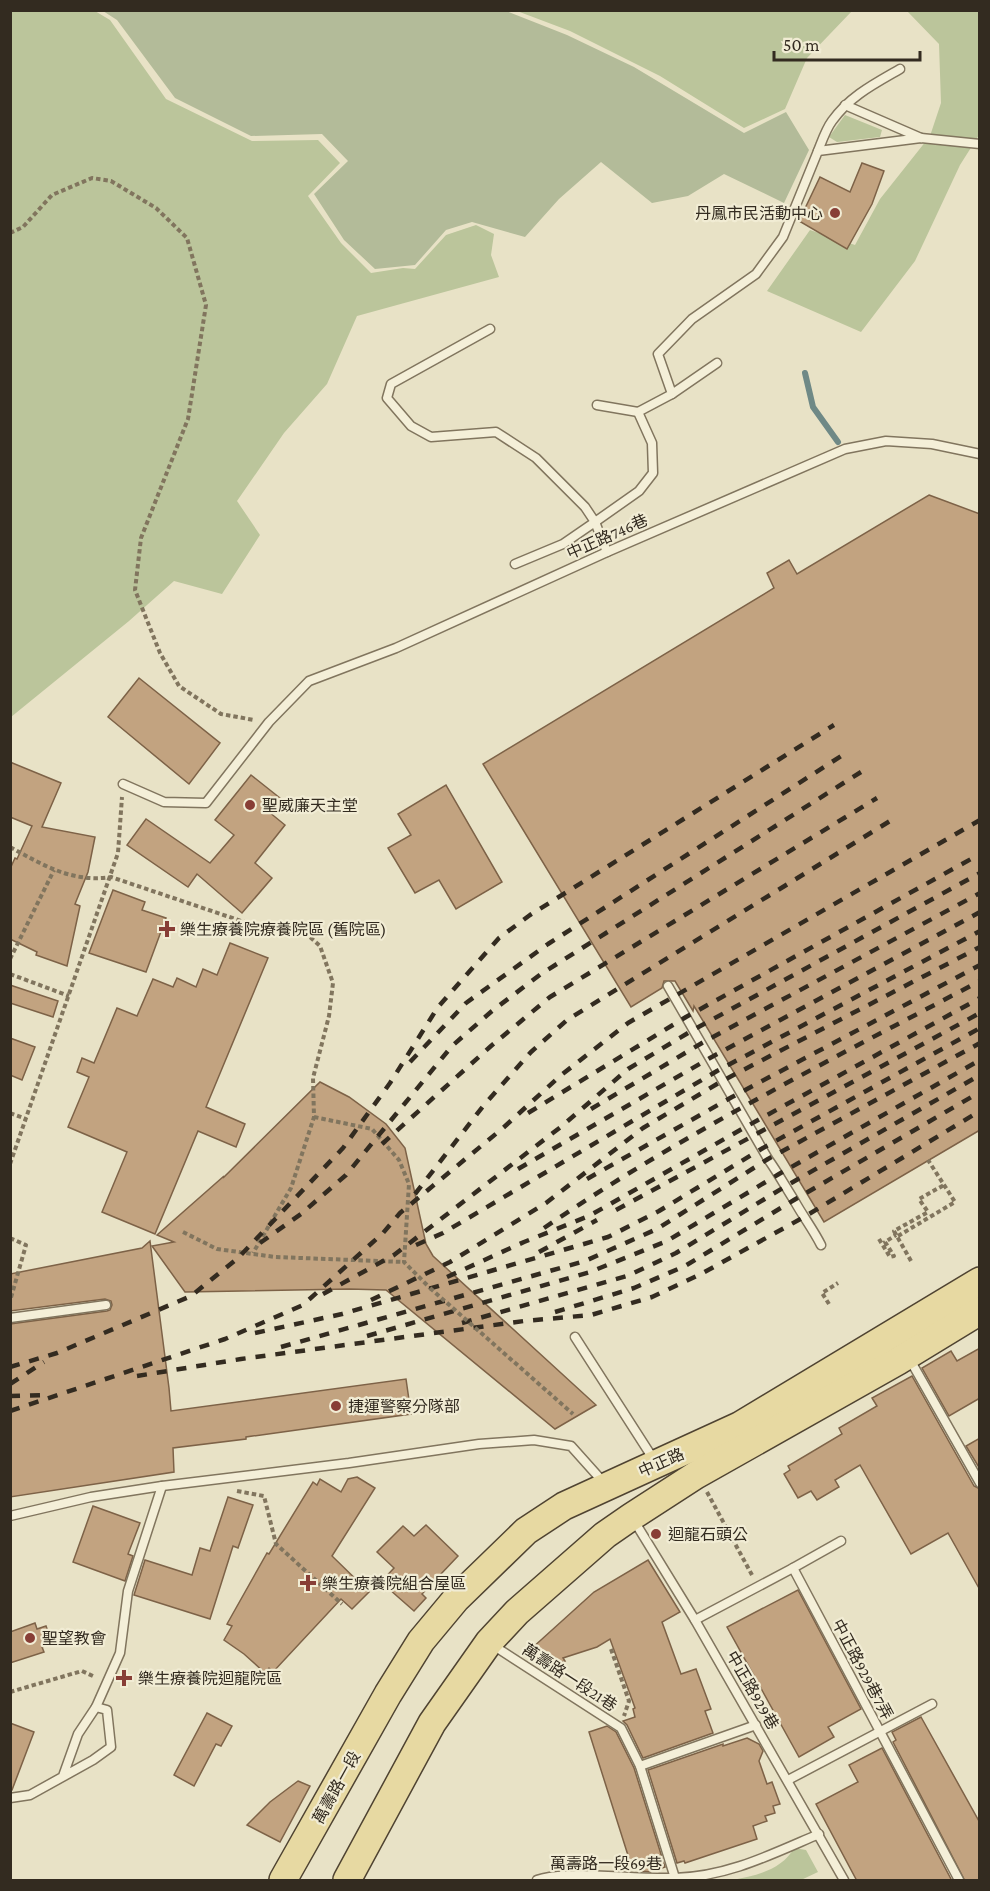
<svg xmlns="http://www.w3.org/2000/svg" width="990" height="1891" font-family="'Crimson Pro','Noto Sans TC',serif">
<rect width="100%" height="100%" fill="#e8e2c6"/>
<g fill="#bbc59b">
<polygon points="11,10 95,11 110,20 166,99 252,141 318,140 340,163 308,196 341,243 371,273 403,268 415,269 446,235 476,225 494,234 491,255 499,277 357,316 327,384 284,433 237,501 260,535 222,594 174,581 129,621 11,717"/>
<polygon points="517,11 852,10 852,11 807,58 785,109 744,128 660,76 570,31"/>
<polygon points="907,11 979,11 979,135 960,165 915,261 861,332 767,291 810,230 855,245 880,199 930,136 941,103 939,44"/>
<polygon points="845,115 882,130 880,137 837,142 829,137"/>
<path d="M794,1848L806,1850L818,1872L801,1880H732C755,1876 782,1870 794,1848Z"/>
</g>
<polygon fill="#b3bb99" points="103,11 506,11 567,35 634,67 744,133 786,112 809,150 784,203 724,174 688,196 652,203 601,162 559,199 525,237 472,222 446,230 415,265 375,269 344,240 314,194 348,161 322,134 251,136 175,98 117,20"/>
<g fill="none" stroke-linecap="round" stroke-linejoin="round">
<polyline stroke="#6f8986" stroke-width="6" points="805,373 813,407 838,442"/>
</g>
<g fill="#c2a380" stroke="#7d6247" stroke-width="1.5">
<polygon points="862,163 884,171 872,204 847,249 799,221 820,177 850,192"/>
<polygon points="929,495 980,514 980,1130 824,1222 694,1006 693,1011 675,981 664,981 662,988 631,1007 483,764 774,588 767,573 789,560 797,574"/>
<polygon points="139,678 220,743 189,784 108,717"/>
<polygon points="10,762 61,783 42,827 95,837 88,872 75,904 80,906 67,966 36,955 37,952 10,939 10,869 15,858 17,859 32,826 10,817"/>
<polygon points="251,775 280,798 269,812 285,825 255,863 272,878 242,913 197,874 188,887 127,845 146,819 210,863 234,835 215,820"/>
<polygon points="446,785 502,882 456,909 439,880 415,893 388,848 411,835 398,814"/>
<polygon points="113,890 145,902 142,910 166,918 146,972 89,953"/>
<polygon points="230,943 268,958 206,1107 245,1124 236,1147 198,1131 155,1234 102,1212 127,1152 68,1127 89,1077 77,1072 82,1058 94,1063 117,1008 137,1016 153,979 173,987 177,978 196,987 203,969 217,975"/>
<polygon points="10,985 58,1001 53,1017 10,1003"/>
<polygon points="10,1038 35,1047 22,1080 10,1075"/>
<polygon points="320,1082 349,1097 386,1124 405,1148 426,1244 433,1256 596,1405 555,1429 386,1290 349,1289 185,1292 152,1246 174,1242 157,1235 224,1176 223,1178"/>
<polygon points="150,1241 169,1388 171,1411 406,1379 411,1414 246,1437 246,1439 173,1448 174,1472 10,1497 10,1324 107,1311 110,1310 112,1305 111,1301 105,1299 10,1311 10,1274 142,1248"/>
<polygon points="980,1348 980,1398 949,1416 922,1368 951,1351 957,1361"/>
<polygon points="912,1376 974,1486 980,1489 980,1590 948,1533 911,1554 860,1465 835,1480 839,1487 817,1500 811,1491 798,1498 784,1474 790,1470 788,1466 842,1434 839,1428 877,1406 872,1398"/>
<polygon points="980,1438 980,1469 966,1446"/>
<polygon points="357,1477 375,1488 332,1556 369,1592 352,1609 341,1599 273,1672 269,1668 265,1673 244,1654 224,1640 232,1626 227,1624 267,1553 269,1554 313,1482 317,1485 320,1479 341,1492 348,1479"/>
<polygon points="228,1497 253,1505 238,1548 233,1546 210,1619 134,1595 145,1560 192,1575 200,1548 210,1551"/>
<polygon points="93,1506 140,1523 128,1554 133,1556 125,1581 73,1562"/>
<polygon points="426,1525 458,1556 422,1594 426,1598 414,1611 381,1582 394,1568 377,1552 403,1526 414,1536"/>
<polygon points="648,1560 680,1612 662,1622 681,1674 696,1669 711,1709 705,1711 713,1733 643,1758 627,1725 623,1721 635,1717 633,1709 635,1708 610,1639 597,1647 563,1658 565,1661 546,1666 531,1649 594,1592"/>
<polygon points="798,1590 861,1709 828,1727 834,1737 799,1757 727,1627"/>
<polygon points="35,1623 37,1629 46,1626 52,1643 42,1647 44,1652 10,1663 10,1632"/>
<polygon points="207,1713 232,1726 221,1746 216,1744 194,1786 174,1775"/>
<polygon points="921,1717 980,1823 980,1881 965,1881 893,1742 896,1740 892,1732"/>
<polygon points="10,1723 34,1732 12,1790 10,1790"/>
<polygon points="607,1726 616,1732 634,1768 665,1867 650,1872 642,1871 640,1865 632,1868 589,1732"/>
<polygon points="747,1738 759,1744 763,1751 759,1761 767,1784 772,1782 780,1804 773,1806 775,1813 765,1816 767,1821 753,1826 757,1839 685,1863 684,1861 677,1863 648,1770 723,1744 723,1746"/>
<polygon points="882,1748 952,1881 857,1881 816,1804 858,1782 849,1765"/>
<polygon points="298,1781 310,1786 280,1842 247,1825 270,1802"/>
</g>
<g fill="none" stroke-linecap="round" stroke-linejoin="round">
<g stroke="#81755e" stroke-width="11">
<g id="lane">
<polyline points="845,105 921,138"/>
<path d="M818,151C822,141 826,129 832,121C850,96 874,84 900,69"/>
<polyline points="490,329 391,384 387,398 411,426 431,437 496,432 536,458 585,507 595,522 563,544 515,564"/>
<polyline points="672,394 717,363"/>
<polyline points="597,405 638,412"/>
<polyline points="607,552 595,522 639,491 653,473 652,443 638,412 672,394 658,354 692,319 756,274 783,237 818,151 921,138 980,144"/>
<polyline points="123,784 164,802 206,803 269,722 309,681 396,648 607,552 845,449 886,441 932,444 980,454"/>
<path d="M668,986L768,1159C778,1173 785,1186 794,1200C802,1215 813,1229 821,1245"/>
<polyline points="10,1318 106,1305"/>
<polyline points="575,1337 654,1460"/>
<polyline points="909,1358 980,1483"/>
<polyline points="10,1516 91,1497 162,1486 349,1463 479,1444 534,1440 571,1446 605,1484"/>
<polyline points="633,1519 695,1620 844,1880"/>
<polyline points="793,1568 841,1541"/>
<polyline points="695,1620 793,1568 959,1880"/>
<polyline points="491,1644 621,1728 640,1766 675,1878"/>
<polyline points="96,1707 120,1653 128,1591 162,1486"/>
<polyline points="640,1766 756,1725"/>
<polyline points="788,1780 932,1704"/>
<polyline points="10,1798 30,1795 93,1760 111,1747 107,1710 96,1707 78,1734 63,1776"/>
<path d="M537,1880C551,1875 563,1876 578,1875C610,1875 643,1879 675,1878C727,1877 772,1854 819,1834"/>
</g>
</g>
<g stroke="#4f4331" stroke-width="30">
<g id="primary">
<polyline points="283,1880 388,1694 421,1641 456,1599 526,1531 564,1506 739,1426 980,1281"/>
<polyline points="347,1880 432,1723 489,1642 517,1612 605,1535 631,1517 696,1475 898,1361 980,1311"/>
</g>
</g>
<g stroke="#81755e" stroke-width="4" stroke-dasharray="4.5 3" stroke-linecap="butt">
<polyline points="10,233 23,227 52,195 92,178 111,181 156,208 187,238 206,305 188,419 141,538 135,590 160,653 179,686 221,714 254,720"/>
<path d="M10,847C43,865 72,883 111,877L271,931L294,923L320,946L333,983L329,1016L313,1078L314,1117L291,1188L253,1253"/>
<polyline points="10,959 54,870"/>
<polyline points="10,974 69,996"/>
<polyline points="10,1113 26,1119"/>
<polyline points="314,1117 372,1129 399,1160 409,1184 404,1262 430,1288"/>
<polyline points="10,1164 118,853 122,797"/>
<polyline points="183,1232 217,1249 275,1257 404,1262"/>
<polyline points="898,1236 955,1202 928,1160"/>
<polyline points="10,1238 26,1245 10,1301"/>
<polyline points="879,1239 890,1257 894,1256 885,1242 896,1235"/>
<polyline points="911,1261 894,1231 928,1212 919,1199 944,1185"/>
<polyline points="829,1304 822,1293 838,1283"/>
<polyline points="237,1491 264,1496 276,1544 342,1604"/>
<polyline points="707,1492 752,1575"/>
<polyline points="611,1649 629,1701 624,1716"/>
<polyline points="10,1692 82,1671 95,1677"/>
</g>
<use href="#lane" stroke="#f4efd8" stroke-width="8"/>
<use href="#primary" stroke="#e7d9a2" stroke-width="27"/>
<g stroke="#332b20" stroke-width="4.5" stroke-dasharray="10 10" stroke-linecap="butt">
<polyline points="410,1062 466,1003 548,944 849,751"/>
<polyline points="591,1109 702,1043 980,893"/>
<polyline points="528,1113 686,1017 980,854"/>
<polyline points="382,1144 491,1046 550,997 877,798"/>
<polyline points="518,1169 710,1058 980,912"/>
<polyline points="587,1179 732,1097 980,965"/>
<polyline points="415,1194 484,1105 531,1052 567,1020 890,821"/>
<polyline points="616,1210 980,1013"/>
<path d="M544,1228C682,1134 832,1059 980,981"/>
<polyline points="260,1243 301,1214 346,1175 452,1046 492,1011 541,974 861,772"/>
<polyline points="416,1245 443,1233 717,1071 980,931"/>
<polyline points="539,1252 597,1220"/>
<polyline points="447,1277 524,1242 589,1216 749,1125 980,998"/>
<polyline points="323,1294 394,1255 562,1126 628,1069 693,1030 980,873"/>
<polyline points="371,1300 450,1262 546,1203 643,1128 722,1081 980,947"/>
<polyline points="555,1312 634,1288 685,1266 794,1200 980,1092"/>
<polyline points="462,1323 627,1276 676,1253 786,1186 980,1075"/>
<polyline points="255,1333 342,1314 608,1237 659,1211 763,1148 980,1028"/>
<polyline points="367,1336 590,1272 667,1241 779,1174 980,1060"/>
<polyline points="281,1347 585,1261 657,1229 768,1159 980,1043"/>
<polyline points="10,1367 57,1353 191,1296 238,1258 343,1148 390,1083 438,1007 499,938 530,915 834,725"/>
<polyline points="137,1376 241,1359 524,1321 591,1315 652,1297 701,1274 804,1217 980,1111"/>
<polyline points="10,1384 44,1362"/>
<polyline points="10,1396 46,1395"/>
<polyline points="10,1411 225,1339 303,1305 383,1233 400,1213 503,1128 560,1076 628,1023 980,820"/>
</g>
<polyline stroke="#81755e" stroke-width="4" stroke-dasharray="4.5 3" stroke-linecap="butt" points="430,1288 573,1414"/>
</g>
<g fill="#883e36" stroke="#f1ecd4" stroke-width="2">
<circle cx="835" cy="213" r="6"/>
<circle cx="250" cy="805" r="6"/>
<path d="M164 920h6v6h6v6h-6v6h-6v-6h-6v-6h6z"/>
<circle cx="336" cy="1406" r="6"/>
<circle cx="656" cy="1534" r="6"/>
<path d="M305 1574h6v6h6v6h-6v6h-6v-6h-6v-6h6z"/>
<circle cx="30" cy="1638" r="6"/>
<path d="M121 1669h6v6h6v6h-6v6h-6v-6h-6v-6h6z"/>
</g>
<g text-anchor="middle" stroke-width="4.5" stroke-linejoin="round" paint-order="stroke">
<g font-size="16" fill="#332b20" stroke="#f1ecd4" text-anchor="start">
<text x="823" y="219" text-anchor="end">丹鳳市民活動中心</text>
<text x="262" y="811">聖威廉天主堂</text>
<text x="180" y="935">樂生療養院療養院區 (舊院區)</text>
<text x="348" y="1412">捷運警察分隊部</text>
<text x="668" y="1540">迴龍石頭公</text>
<text x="322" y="1589">樂生療養院組合屋區</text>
<text x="42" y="1644">聖望教會</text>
<text x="138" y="1684">樂生療養院迴龍院區</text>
</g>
<g font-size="16" fill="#332b20" stroke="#f1ecd4">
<text transform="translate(607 536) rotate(-24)" y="6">中正路746巷</text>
<text transform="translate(661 1462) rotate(-24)" y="6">中正路</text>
<text transform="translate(863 1669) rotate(62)" y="6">中正路929巷7弄</text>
<text transform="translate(570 1677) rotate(33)" y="6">萬壽路一段21巷</text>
<text transform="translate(753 1690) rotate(60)" y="6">中正路929巷</text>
<text transform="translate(336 1787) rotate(-61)" y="6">萬壽路一段</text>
<text x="606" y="1869">萬壽路一段69巷</text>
</g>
</g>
<rect width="990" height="1891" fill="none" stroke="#332b20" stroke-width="24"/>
<path d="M774 51v9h146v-9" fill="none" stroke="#332b20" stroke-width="3"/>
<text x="783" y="51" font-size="18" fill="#332b20" stroke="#f1ecd4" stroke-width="4.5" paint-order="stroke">50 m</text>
</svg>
